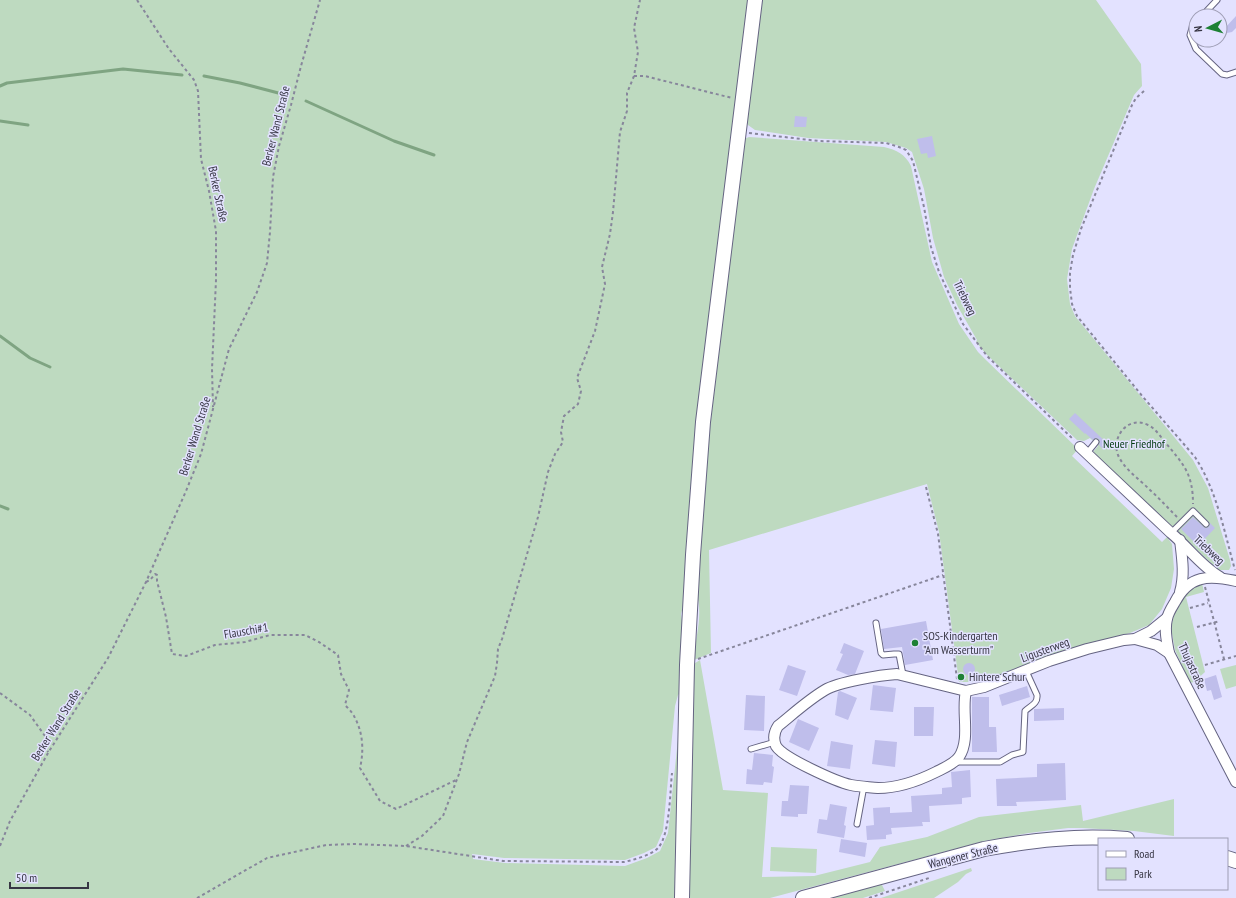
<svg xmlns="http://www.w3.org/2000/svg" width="1236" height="898" font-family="'PT Sans Narrow',sans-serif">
<rect width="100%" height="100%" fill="#e3e2ff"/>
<g fill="#bedac0">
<polygon points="0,0 749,0 686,596 681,614 684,634 683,690 678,695 675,706 663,831 656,847 644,853 625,860 504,858 472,854 473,859 505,863 625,866 647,858 660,851 668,833 679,730 675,898 0,898"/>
<polygon points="761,0 1096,0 1141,64 1142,86 1134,95 1094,189 1072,249 1067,279 1070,304 1075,316 1193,460 1208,488 1230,560 1231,566 1229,570 1220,570 1213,565 1093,452 1098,446 1090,438 1084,441 1077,440 986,354 976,342 977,340 958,307 944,277 933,238 924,189 912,152 906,148 886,142 808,138 755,130 748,125 745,120"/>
<path d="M749,137L884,147C897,150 905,154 911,166L932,262L959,324L978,352L986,360L1078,449L1072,456L1162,542L1167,537L1172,544L1174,569L1171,588L1162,609L1149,625L1130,633L1052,655L979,682H959L939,532L927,484L709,550L711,653L694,660C695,635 704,616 696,591L705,470L744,139Z"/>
<polygon points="1202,583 1204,592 1186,597 1205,672 1194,682 1190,683 1175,650 1171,628 1174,614 1186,592"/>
<polygon points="700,660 723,790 768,793 762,877 814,876 870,862 880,847 927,837 979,817 1081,805 1083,821 1174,799 1174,836 1134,831 1082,828 1068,828 1029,833 985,841 770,898 687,898 692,665"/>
<polygon points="1236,665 1236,686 1226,689 1220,669"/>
<polygon points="771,847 817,849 816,873 770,871"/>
<polygon points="971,868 972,871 966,874 958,882 934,898 881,898"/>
<polygon points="881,883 885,891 863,898 828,898"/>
</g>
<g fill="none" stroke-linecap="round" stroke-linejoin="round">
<g stroke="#7fa482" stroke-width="3">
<polyline points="204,76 240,83 286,95"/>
<polyline points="0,86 7,83 123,69 182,75"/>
<polyline points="306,101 394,141 434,155"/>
<polyline points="0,121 28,125"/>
<polyline points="0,336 30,358 50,367"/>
<polyline points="0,506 8,509"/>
</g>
</g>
<g fill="#bfbeeb">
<polygon points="1236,16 1236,28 1232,32 1227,33 1225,28"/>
<polygon points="795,116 807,117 806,127 794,127"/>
<polygon points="932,136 936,156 928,158 927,153 921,154 917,139"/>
<polygon points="1075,413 1108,444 1103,449 1099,445 1100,442 1099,439 1096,438 1093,440 1085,433 1085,434 1069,419"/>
<polygon points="1193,517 1205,528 1209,527 1210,523 1215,528 1198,546 1181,529"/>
<polygon points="926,621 933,660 905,665 902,647 884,649 881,629"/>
<polygon points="844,643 864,651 855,674 848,675 836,670 843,654 840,653"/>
<circle cx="969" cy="669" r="6"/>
<polygon points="788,665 806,671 797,696 779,690"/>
<polygon points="1216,675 1222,697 1214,700 1211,690 1207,691 1204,679"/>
<polygon points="873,685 896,688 893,712 870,710"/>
<polygon points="1027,686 1030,697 1002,706 999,695"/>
<polygon points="840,691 857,698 848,720 835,715 838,692"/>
<polygon points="746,695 765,696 764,731 744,730"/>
<polygon points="972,697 989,697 989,727 996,727 997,752 972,752"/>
<polygon points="914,707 934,707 933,736 914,736"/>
<polygon points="1064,708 1064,720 1034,721 1034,709"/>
<polygon points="798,719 819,728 809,751 789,742"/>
<polygon points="875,740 897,742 895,767 872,764"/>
<polygon points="831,741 853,745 850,769 827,766"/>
<polygon points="754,753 773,755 772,766 774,767 772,783 764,782 763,785 746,784 747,769 752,770"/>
<polygon points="1065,763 1066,800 1016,802 1017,806 997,806 996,779 1037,777 1037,764"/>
<polygon points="970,770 971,797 962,798 962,804 929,806 930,822 922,822 923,826 891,828 892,834 886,835 886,839 867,840 866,826 874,825 873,808 890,807 890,813 912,812 911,796 942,794 942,788 952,787 951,772"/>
<polygon points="790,785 809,786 807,814 798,814 798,817 781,816 782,801 788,801"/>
<polygon points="830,804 847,807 844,825 846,826 844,838 817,833 819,819 827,820"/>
<polygon points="841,839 867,843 865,857 839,852"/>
</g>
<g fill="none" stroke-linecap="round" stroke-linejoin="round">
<g stroke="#656482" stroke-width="7">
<g id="lane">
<polyline points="1202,16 1217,0"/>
<polyline points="1196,23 1192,28 1190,35 1196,49 1222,74 1227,75 1236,72"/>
<polyline points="1087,453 1096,442"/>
<polyline points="1171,533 1193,511 1206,524"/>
<polyline points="876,623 881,653 883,655 894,654 899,654 903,675"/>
<polyline points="751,749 775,742"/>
<path d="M955,762H1000L1012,755L1023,752L1025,711C1030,706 1038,704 1037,695L1026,671"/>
<polyline points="857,824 864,786"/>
</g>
</g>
<g stroke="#656482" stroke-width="12">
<g id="street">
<path d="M1080,447L1171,533C1188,547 1201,566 1220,577"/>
<path d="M1180,540C1182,557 1185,575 1180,592"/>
<path d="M1236,581C1209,575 1189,575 1175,602C1172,607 1168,613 1167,619C1164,630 1167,642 1169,653L1236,782"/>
<polyline points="1135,639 1157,645 1169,653"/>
<path d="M897,674L966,691C961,711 971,739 959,757C954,764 944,768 936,772C918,781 899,788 878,788C870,787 860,787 851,785C837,782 783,758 776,746C773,739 774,732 778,726C793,714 808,700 825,690C838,682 881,675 897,674Z"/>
<polyline points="966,691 984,687 1049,661 1087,649 1124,640 1135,639 1151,631 1167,618"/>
</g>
</g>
<g stroke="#656482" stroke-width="16">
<g id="secondary">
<polyline points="1227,858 1236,861"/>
<polyline points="682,898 687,665 693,555 703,422 755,0"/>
<path d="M803,898L984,849C1033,840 1078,835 1127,839"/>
</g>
</g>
<g stroke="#87869b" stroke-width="2" stroke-dasharray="3 3" stroke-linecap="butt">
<polyline points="137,0 169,49 194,80 198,91 201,159 209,191 216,231 216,280 212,369 213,407"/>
<polyline points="634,76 645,76 732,98"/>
<path d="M1144,91L1136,98L1132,105L1081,229L1073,255L1070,273V288L1072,304L1077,316L1143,397L1195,457C1217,491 1224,531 1235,570"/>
<polyline points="749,133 819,141 886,143 899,147 906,150 913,161 924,207 931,247 939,272 963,324 987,356 1074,440"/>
<polyline points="1102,447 1116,447"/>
<polyline points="926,487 938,534 957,679"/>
<path d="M1177,517C1168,508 1159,498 1149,489C1139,479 1124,469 1118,455C1111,437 1128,415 1148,425C1155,428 1160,436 1165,442C1183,464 1193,473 1193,504"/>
<path d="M146,582L150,580L155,574L157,575V581L166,617L172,654L186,656L215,645L245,642L270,635H305L319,642L338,655L341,674L349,690L345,705C349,709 353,713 355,718C363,733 364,751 360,768L380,801L396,809L456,780"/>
<polyline points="1205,587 1224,659"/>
<polyline points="1190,608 1208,603"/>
<polyline points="1197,627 1220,621"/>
<polyline points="698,659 943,575"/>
<polyline points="1205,665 1236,656"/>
<polyline points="0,693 30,715 45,736 48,752"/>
<polyline points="0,846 10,821 48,753 108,658 146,582 186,491 201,454 229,349 257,292 267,263 270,232 273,177 279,146 291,105 301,66 320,0"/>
<polyline points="406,846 422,836 443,816 459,774 467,742 495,676 497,663 498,649 502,639 538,517 548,472 555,454 563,442 561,432 564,416 578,404 581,391 577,378 595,331 605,284 602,267 610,234 613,212 620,132 627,111 627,93 634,76 638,52 634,28 640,0"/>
<path d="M197,898L267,858L326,845L354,844L406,846L503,861L624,862C633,860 652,855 658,848C670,835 670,791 672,773"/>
<polyline points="869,898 929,878"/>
</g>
<use href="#lane" stroke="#fff" stroke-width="5"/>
<use href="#street" stroke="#fff" stroke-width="10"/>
<use href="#secondary" stroke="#fff" stroke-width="14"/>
</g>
<g fill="#1d8134" stroke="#e3e2ff" stroke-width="1.5">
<circle cx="915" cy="643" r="4"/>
<circle cx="961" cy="677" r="4"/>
</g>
<g text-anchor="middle" stroke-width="3" stroke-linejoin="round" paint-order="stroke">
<g font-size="12" fill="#373644" stroke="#e3e2ff">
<text transform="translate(276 126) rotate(-76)" y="4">Berker Wand Straße</text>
<text transform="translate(218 194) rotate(78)" y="4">Berker Straße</text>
<text transform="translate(965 298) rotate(64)" y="4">Triebweg</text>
<text transform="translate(195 436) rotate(-73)" y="4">Berker Wand Straße</text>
<text transform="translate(1209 550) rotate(43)" y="4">Triebweg</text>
<text transform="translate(246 631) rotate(-10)" y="4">Flauschi#1</text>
<text transform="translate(1045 650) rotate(-20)" y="4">Ligusterweg</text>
<text transform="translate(1192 666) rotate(65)" y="4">Thujastraße</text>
<text transform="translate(56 725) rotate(-58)" y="4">Berker Wand Straße</text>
<text transform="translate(963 856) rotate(-14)" y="4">Wangener Straße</text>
</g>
<g font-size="12" fill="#00390d" stroke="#e3e2ff">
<text x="1134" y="448">Neuer Friedhof</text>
</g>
<g font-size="12" fill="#373644" stroke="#e3e2ff" text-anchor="start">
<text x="923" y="640">SOS-Kindergarten<tspan x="923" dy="14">"Am Wasserturm"</tspan></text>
<text x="969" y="681">Hintere Schur</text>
</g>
</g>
<rect x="1098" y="838" width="130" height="52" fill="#e3e2ff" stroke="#9e9db4"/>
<rect x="1106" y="851" width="20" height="6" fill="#ffffff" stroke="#9e9db4"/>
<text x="1134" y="858" font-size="12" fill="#373644">Road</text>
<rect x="1106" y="868" width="20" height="12" fill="#bedac0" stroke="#9e9db4"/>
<text x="1134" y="878" font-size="12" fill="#373644">Park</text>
<g transform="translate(1208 28) rotate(264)"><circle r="19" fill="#e3e2ff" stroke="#9e9db4"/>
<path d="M0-3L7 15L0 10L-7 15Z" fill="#1d8134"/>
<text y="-6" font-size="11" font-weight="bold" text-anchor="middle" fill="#373644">N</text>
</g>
<path d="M10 882v6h78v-6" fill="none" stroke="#373644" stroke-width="2"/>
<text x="16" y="882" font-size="12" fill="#373644" stroke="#e3e2ff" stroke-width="3" paint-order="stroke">50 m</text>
</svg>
